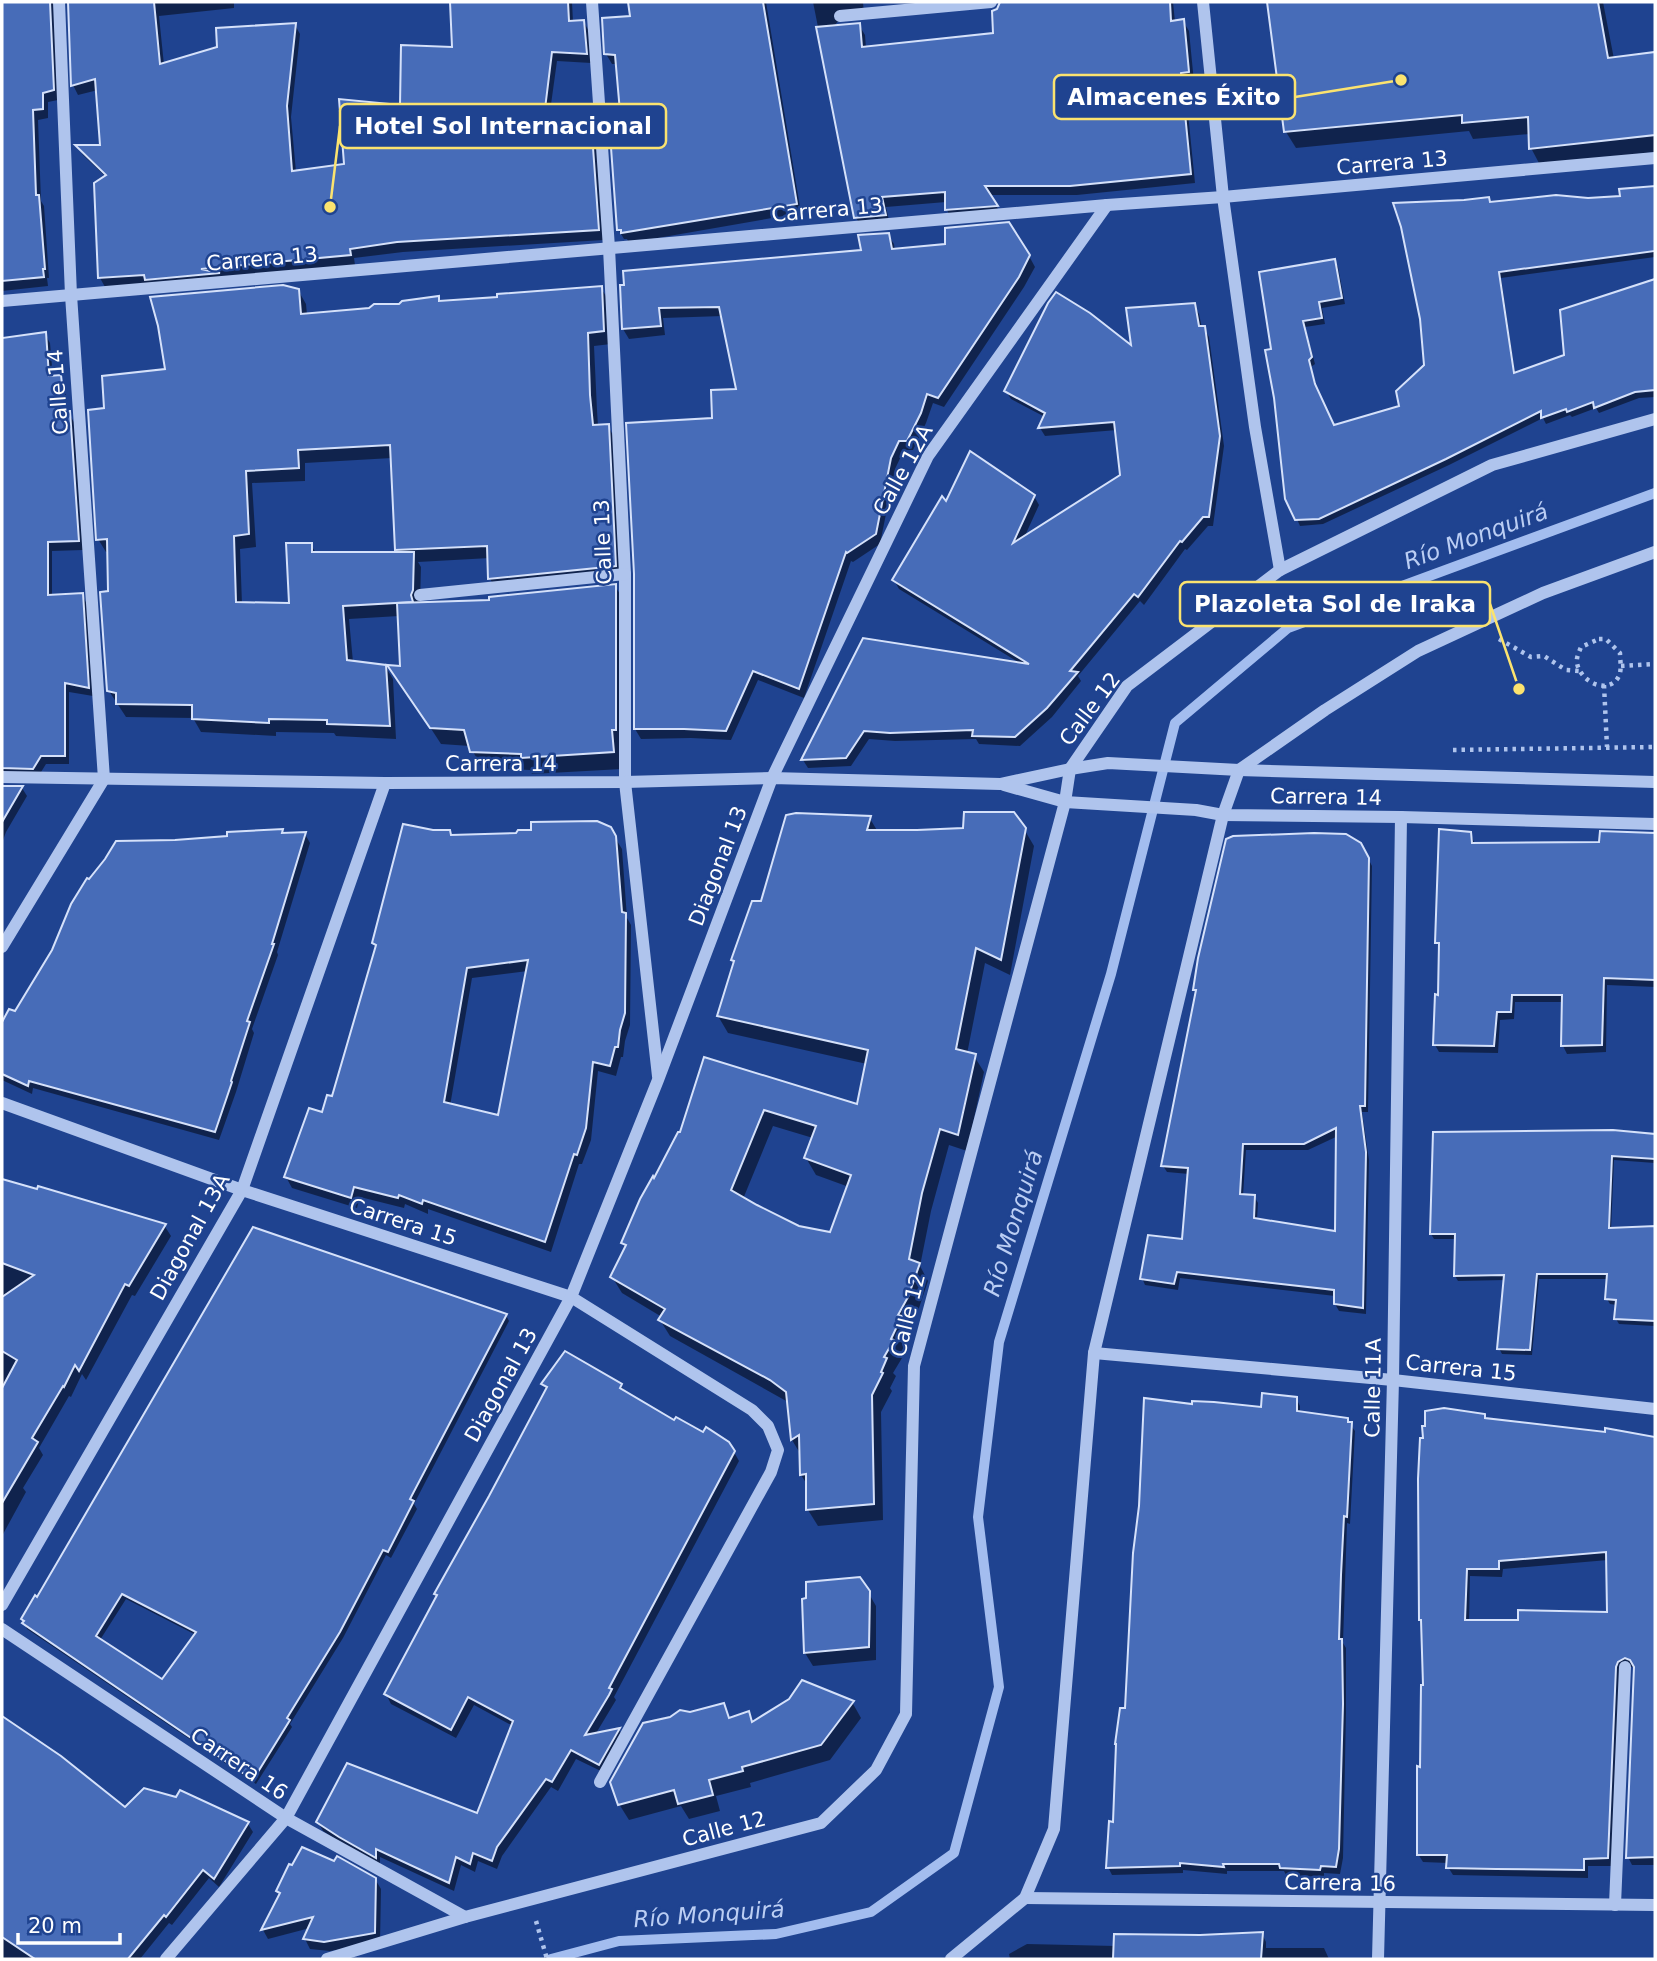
<svg xmlns="http://www.w3.org/2000/svg" width="1657" height="1961" font-family="'DejaVu Sans',sans-serif">
<rect width="100%" height="100%" fill="#1f4390"/>
<g fill="#0007" fill-rule="evenodd">
<polygon points="2,2 234,2 234,8 159,16 164,65 295,25 300,34 291,117 296,172 346,166 454,49 451,2 449,2 572,2 573,22 583,21 589,31 591,63 557,61 549,119 590,121 596,131 604,240 403,252 354,258 355,265 105,287 100,278 106,177 83,155 78,147 102,147 98,90 78,95 73,85 70,4 64,3 58,100 48,102 48,118 38,120 41,201 44,206 49,278 47,278 48,286 2,291"/>
<polygon points="630,2 766,2 801,213 629,243 627,239 624,239 618,229 622,114 618,64 612,64 606,54 632,17"/>
<polygon points="813,2 863,2 864,15 841,18 834,26 859,25 865,35 866,48 995,35 1001,4 997,2 1173,2 1175,22 1183,21 1189,31 1194,82 1185,83 1195,183 1077,195 989,195 1002,215 952,220 947,210 946,202 886,207 890,225 862,227 856,218"/>
<polygon points="1269,2 1603,2 1614,59 1655,54 1655,152 1540,165 1531,148 1530,134 1473,139 1469,131 1296,148 1286,132"/>
<polygon points="1655,187 1655,257 1501,278 1515,374 1565,356 1562,311 1655,280 1655,397 1639,398 1599,413 1596,408 1572,417 1570,415 1546,424 1543,418 1449,465 1323,524 1300,526 1297,519 1273,350 1334,261 1338,267 1345,304 1322,308 1325,324 1305,327 1315,364 1311,367 1318,392 1334,427 1401,407 1425,365 1488,199 1491,203 1622,198 1621,191"/>
<polygon points="888,235 894,244 895,251 1029,256 1035,267 1024,287 944,407 933,403 926,423 913,450 904,450 895,469 880,544 853,562 851,561 804,698 758,680 731,740 691,738 641,739 635,729 713,420 738,391 723,316 663,318 665,335 629,339 623,329 621,287 863,251"/>
<path d="M601,288L609,301L611,344L594,346L597,410L598,426H608L615,439L622,579L498,592L490,579V558L418,562L421,567L420,604L491,601L615,586L625,602L622,769L532,774L530,770L482,768L470,746L441,744L400,681L402,668L399,616L349,619L353,662L385,666L393,679L396,739L336,736L334,733L276,732V736L201,732L193,718L126,717L109,691V552H106L98,539L106,410L167,370L298,290L306,304L307,315L400,306L438,298L441,303ZM392,458L397,549L399,554L316,553L311,545L291,604H242L240,549L256,547L252,483L305,481V463Z"/>
<polygon points="1194,305 1199,314 1202,328 1204,328 1209,337 1224,446 1213,526 1208,526 1187,550 1185,549 1144,605 1140,601 1078,676 1081,681 1052,717 1020,746 979,744 976,739 895,741 869,739 851,766 808,768 803,760 864,640 1023,665 899,589 894,580 946,504 1034,496 1039,505 1024,538 1122,476 1117,430 1045,436 1040,428 1045,417 1011,399 1006,391 1133,349"/>
<polygon points="45,334 50,343 53,378 60,377 65,386 68,413 74,422 83,550 52,551 52,597 82,595 87,604 93,696 69,692 69,764 46,764 38,777 2,781 2,339"/>
<polygon points="2,787 22,788 27,796 6,832 2,843"/>
<path d="M869,817L878,832L1024,829L1034,846L1010,975L985,963L967,1054L974,1056L984,1072L967,1151L949,1145L931,1211L920,1266L928,1281L917,1314L908,1330L910,1334L900,1355L902,1358L893,1373L896,1376L890,1388L892,1391L881,1412L883,1520L818,1526L808,1510V1486L801,1475V1455L792,1440L788,1402L670,1336L660,1320L662,1317L622,1293L612,1277L626,1248L623,1242L681,1134L705,1059L859,1106L867,1064L728,1033L718,1016L735,964L733,960L763,902ZM773,1126L813,1138L806,1158L816,1175L849,1187L831,1234L799,1228L743,1199Z"/>
<path d="M609,828L622,849L627,918L631,925L630,1025L625,1041L623,1057H621L616,1076L598,1071L591,1140L582,1164H579L551,1252L428,1209V1214L405,1204L404,1208L360,1197L357,1208L292,1188L286,1177L333,1098L377,949L373,943L452,837ZM528,971L499,1117L450,1106L472,978Z"/>
<polygon points="282,831 284,835 305,834 310,843 277,952 278,955 252,1029 254,1033 236,1092 219,1140 33,1088 32,1094 2,1080 2,1025 9,1011 16,1013 175,842"/>
<polygon points="1470,833 1475,844 1601,844 1601,833 1655,834 1655,987 1607,985 1606,1052 1567,1054 1563,1046 1564,1002 1515,1002 1514,1019 1500,1020 1498,1053 1439,1052 1435,1045 1439,996 1440,948 1437,943"/>
<path d="M1365,852L1372,866L1368,1112H1362L1369,1160L1366,1314L1339,1311L1335,1304V1296L1180,1278L1178,1290L1145,1285L1142,1278L1183,1241L1189,1174L1167,1172L1163,1166L1197,993L1195,990ZM1338,1136L1337,1233L1257,1220L1258,1203L1254,1196H1243L1246,1150H1308Z"/>
<polygon points="1613,1132 1655,1135 1655,1163 1614,1160 1611,1230 1655,1228 1655,1326 1619,1324 1616,1319 1617,1305 1610,1304 1607,1299 1608,1279 1539,1279 1532,1355 1502,1354 1499,1348 1506,1280 1458,1281 1455,1276 1456,1239 1434,1239 1431,1234"/>
<polygon points="2,1180 38,1192 164,1225 171,1236 135,1296 132,1295 86,1380 82,1374 71,1397 69,1396 39,1448 43,1455 23,1488 26,1492 2,1536"/>
<path d="M506,1315L509,1321L414,1504L417,1509L391,1558L386,1555L343,1638L290,1724L292,1727L256,1784L27,1629L24,1623L38,1600ZM126,1599L196,1635L162,1681L100,1640Z"/>
<polygon points="543,1384 621,1385 625,1393 675,1422 734,1452 739,1461 614,1697 616,1700 595,1735 619,1730 624,1738 605,1773 576,1759 558,1791 551,1787 502,1856 497,1869 478,1861 475,1872 461,1865 454,1891 380,1857 380,1865 346,1846 323,1831 318,1822 477,1815 513,1726 474,1705 456,1738 391,1704 386,1694 438,1597 436,1594 547,1391"/>
<polygon points="1296,1398 1300,1406 1300,1413 1347,1420 1355,1431 1350,1524 1347,1523 1343,1643 1346,1648 1346,1713 1343,1858 1340,1874 1324,1873 1324,1877 1286,1875 1284,1871 1227,1871 1227,1874 1183,1870 1183,1873 1112,1875 1108,1867 1115,1824 1126,1710 1194,1406 1262,1409"/>
<path d="M1484,1416L1486,1420L1607,1434V1431L1655,1438V1865H1632L1628,1857L1636,1667H1625L1612,1866H1588V1878L1453,1875L1448,1867V1863L1423,1862L1418,1854L1424,1687L1423,1624L1420,1620ZM1608,1560V1614L1519,1622H1469L1470,1576L1502,1577L1503,1569Z"/>
<polygon points="868,1592 876,1606 876,1660 813,1666 805,1653"/>
<polygon points="852,1702 861,1718 830,1760 750,1783 751,1787 716,1796 720,1811 689,1819 681,1806 629,1820 619,1804 690,1713 723,1705 731,1719 748,1713 753,1723"/>
<polygon points="2,1718 60,1757 125,1810 248,1824 253,1832 219,1887 209,1878 172,1925 169,1923 140,1959 2,1959"/>
<polygon points="375,1879 381,1889 380,1943 330,1951 310,1949 305,1939 310,1928 268,1939 263,1930 281,1895 278,1891"/>
<polygon points="1262,1934 1266,1942 1266,1948 1324,1948 1329,1959 1010,1959 1009,1954 1027,1944 1116,1946"/>
<polygon points="1424,1958 1473,1959 1424,1959"/>
<polygon points="1596,1958 1655,1959 1596,1959"/>
</g>
<g fill="none" stroke-linecap="round" stroke-linejoin="round">
<polyline stroke="#a3bdef" stroke-width="10" points="551,1959 619,1941 776,1934 871,1912 954,1853 999,1687 978,1517 999,1342 1111,974 1175,723 1288,628 1655,493"/>
</g>
<g fill="#476cb8" stroke="#d5e1fa" stroke-width="2" fill-rule="evenodd">
<polygon points="2,2 50,2 54,90 43,93 43,109 33,110 36,195 39,195 45,269 43,269 44,277 2,281"/>
<polygon points="68,2 154,2 160,64 217,47 216,28 296,23 287,106 292,171 344,164 339,99 400,105 401,45 452,47 450,2 568,2 569,21 584,20 587,54 552,52 544,117 591,120 599,230 397,242 350,249 351,255 201,269 220,273 145,280 144,275 98,278 94,183 106,175 75,145 100,145 95,79 71,86"/>
<polygon points="628,2 763,2 797,204 621,233 621,230 617,230 609,120 619,120 618,112 620,112 615,55 604,54 602,18 630,16"/>
<polygon points="1000,2 1170,2 1171,21 1184,19 1189,72 1181,73 1191,174 1070,186 985,186 998,206 945,210 945,192 882,197 886,215 854,218 816,27 860,23 862,47 993,33 992,11 997,9"/>
<polygon points="1267,2 1598,2 1608,58 1655,52 1655,135 1529,149 1528,117 1462,123 1462,115 1284,132"/>
<polygon points="1655,186 1655,251 1499,272 1514,373 1564,355 1560,310 1655,279 1655,390 1635,392 1594,408 1593,402 1567,412 1566,409 1541,418 1541,411 1446,459 1319,519 1295,520 1285,499 1274,398 1265,350 1271,349 1259,272 1335,259 1342,298 1319,302 1322,318 1303,321 1312,357 1309,360 1315,384 1334,425 1399,406 1396,391 1424,365 1420,319 1401,227 1393,203 1464,200 1489,197 1490,202 1556,195 1588,198 1620,196 1619,189"/>
<polygon points="1009,222 1030,255 1019,277 938,398 927,394 921,413 907,441 899,441 891,458 876,534 847,553 846,552 799,689 753,671 726,731 684,729 634,729 634,574 626,423 712,418 711,390 736,389 719,307 659,308 661,326 622,329 620,285 624,285 623,271 861,250 858,235 889,233 892,249 945,244 945,228"/>
<polygon points="283,285 299,289 301,314 369,308 374,304 399,304 402,301 439,296 439,301 497,297 497,294 602,286 604,331 588,333 590,395 593,425 609,424 616,566 488,579 487,546 395,550 390,445 298,450 299,468 246,471 249,534 234,536 236,602 289,603 286,543 312,543 312,552 414,552 413,590 411,595 413,602 343,606 347,660 386,665 390,726 327,724 327,720 269,719 269,723 192,719 192,705 116,704 116,693 107,691 100,592 108,591 107,539 96,540 88,410 104,408 102,376 165,369 158,326 150,297"/>
<polygon points="1056,292 1090,313 1131,345 1126,308 1195,303 1199,326 1205,326 1220,436 1209,517 1203,517 1182,542 1180,541 1138,597 1134,594 1070,671 1078,672 1047,708 1015,737 972,736 973,730 890,733 864,731 846,758 801,760 863,638 1029,664 892,580 942,496 946,501 970,451 1035,495 1013,543 1120,475 1114,422 1038,428 1045,413 1004,391 1048,303"/>
<polygon points="46,332 49,376 61,375 65,411 70,411 79,541 48,542 48,595 83,593 89,688 65,683 65,756 41,756 33,769 2,768 2,338"/>
<polygon points="616,584 616,730 612,730 614,752 521,758 521,754 470,752 464,730 430,728 387,665 400,666 397,603 489,600 489,597"/>
<polygon points="2,786 23,786 2,822"/>
<path d="M964,812H1014L1026,828L1001,960L976,948L956,1049L976,1054L958,1135L940,1129L922,1193L909,1259L920,1263L908,1297L898,1315L902,1316L891,1339L894,1340L884,1357L887,1358L881,1372L883,1373L872,1395L874,1504L806,1510V1474L800,1475L799,1435L791,1440L786,1392L770,1380L658,1320L665,1309L610,1277L626,1245L621,1243L640,1199L653,1176L654,1178L678,1132H680L704,1057L857,1104L868,1050L717,1016L734,961L731,960L752,901H761L786,815L796,813L871,816L867,830H917L963,828ZM764,1110L816,1126L804,1158L851,1175L830,1232L799,1226L757,1205L731,1190Z"/>
<path d="M597,821L611,827L616,836L622,912L626,913L625,1013L620,1030L618,1047H615L610,1066L593,1062L586,1128L577,1155L574,1154L545,1242L423,1200L422,1204L399,1195L398,1198L354,1187L351,1198L284,1177L309,1108L322,1112L327,1095L332,1096L376,945L372,943L403,824L433,830H450L451,835L516,833L518,830H531V822ZM528,960L498,1115L444,1102L467,968Z"/>
<polygon points="283,829 282,833 306,832 272,944 274,944 247,1021 250,1022 231,1081 232,1082 215,1132 29,1081 28,1086 2,1074 2,1022 9,1009 15,1011 52,950 71,904 87,878 89,879 105,859 116,841 175,840 227,836 227,832"/>
<polygon points="1439,829 1471,832 1472,843 1599,842 1600,831 1655,833 1655,980 1604,978 1602,1045 1561,1046 1562,995 1512,995 1511,1012 1497,1012 1494,1046 1433,1045 1435,994 1438,995 1439,943 1435,943"/>
<path d="M1314,833L1346,834L1361,843L1369,858L1365,1106H1360L1366,1152L1363,1308L1334,1304V1290L1177,1272L1174,1284L1140,1279L1148,1235L1182,1239L1188,1168L1161,1166L1196,990H1193L1198,958L1226,839L1233,836ZM1336,1128L1335,1231L1254,1218L1255,1195L1240,1194L1243,1144H1304Z"/>
<polygon points="1613,1130 1655,1134 1655,1159 1612,1156 1609,1228 1655,1226 1655,1321 1614,1319 1616,1300 1605,1299 1607,1274 1537,1274 1530,1350 1497,1349 1504,1275 1454,1276 1455,1234 1430,1234 1433,1132"/>
<polygon points="2,1179 37,1189 38,1186 166,1224 129,1286 125,1284 79,1371 75,1365 64,1387 63,1386 32,1438 38,1442 2,1503 2,1388 17,1360 2,1351 2,1297 34,1275 2,1263"/>
<path d="M253,1227L507,1314L410,1499L414,1501L388,1552L383,1550L340,1632L287,1718L290,1720L253,1780L22,1623L24,1621L21,1619L35,1595L37,1597ZM122,1594L196,1632L162,1679L96,1636Z"/>
<polygon points="565,1351 622,1384 620,1388 674,1420 676,1417 703,1432 706,1427 729,1442 735,1451 609,1688 612,1689 609,1695 585,1735 620,1728 599,1765 571,1750 552,1782 546,1779 497,1847 492,1861 473,1853 470,1864 456,1857 449,1883 376,1849 376,1858 339,1837 316,1822 347,1763 477,1813 513,1721 468,1697 451,1730 384,1694 437,1595 434,1594 489,1496 547,1387 541,1384"/>
<polygon points="1262,1393 1297,1397 1297,1411 1348,1418 1348,1422 1352,1422 1347,1517 1344,1516 1341,1575 1339,1639 1342,1639 1343,1704 1339,1849 1336,1867 1321,1866 1320,1870 1280,1868 1279,1864 1223,1864 1224,1867 1180,1863 1180,1866 1106,1868 1109,1821 1113,1822 1116,1744 1115,1744 1120,1708 1125,1708 1133,1553 1139,1506 1144,1398 1192,1404 1192,1401 1214,1402 1261,1407"/>
<path d="M1444,1408L1485,1414V1418L1605,1432V1428L1655,1437V1857L1626,1858L1634,1667L1630,1660L1625,1658L1618,1662L1616,1667L1608,1858L1584,1859V1870L1496,1869L1446,1868L1447,1855H1417V1766L1420,1767L1421,1685H1423L1421,1620H1419L1418,1479L1420,1438H1423L1422,1426H1425V1411ZM1606,1552L1607,1612L1518,1610V1620H1465L1467,1569H1499V1561Z"/>
<polygon points="860,1577 870,1591 869,1647 804,1653 802,1599 806,1598 806,1582"/>
<polygon points="802,1680 854,1701 821,1745 742,1767 743,1771 709,1780 713,1795 678,1804 674,1790 618,1805 610,1782 643,1723 670,1717 680,1710 690,1712 724,1703 729,1718 749,1711 752,1722 789,1699"/>
<polygon points="2,1716 61,1756 125,1807 144,1788 176,1797 180,1790 249,1822 214,1879 203,1870 166,1917 164,1915 128,1959 35,1959 2,1937"/>
<polygon points="302,1847 334,1861 337,1856 376,1878 375,1933 324,1942 303,1939 313,1917 261,1930 280,1893 276,1891 289,1864 292,1865"/>
<polygon points="1263,1932 1261,1959 1113,1959 1114,1934 1200,1935"/>
</g>
<g fill="none" stroke-linecap="round" stroke-linejoin="round">
<g stroke="#afc4ed" stroke-width="4.5" stroke-dasharray="3.5 5" stroke-linecap="butt">
<polyline points="1499,639 1531,657 1544,656 1566,670 1580,671"/>
<path d="M1599,639H1606L1620,653C1620,660 1622,669 1619,676C1609,696 1580,682 1577,663C1576,658 1579,652 1581,647Z"/>
<polyline points="1621,666 1655,664"/>
<polyline points="1604,685 1607,747"/>
<polyline points="1453,750 1655,747"/>
<polyline points="536,1921 547,1959"/>
</g>
<g stroke="#afc4ed" stroke-width="12">
<polyline points="59,2 71,295 104,779"/>
<polyline points="592,2 609,248 625,574 625,782 658,1076"/>
<polyline points="1203,2 1223,197 1255,427 1280,570"/>
<polyline points="840,16 991,2"/>
<polyline points="2,301 1107,205 1223,197 1655,158"/>
<polyline points="420,595 625,574"/>
<polyline points="2,777 385,783 625,782 772,778 1000,784 1070,769 1108,763 1239,770 1655,782"/>
<polyline points="1004,785 1065,802 1196,810 1223,815 1401,817 1655,824"/>
<polyline points="2,947 104,779"/>
<polyline points="2,1103 242,1190 571,1297 752,1410 768,1426 778,1450 771,1472 600,1782"/>
<polyline points="1094,1353 1393,1380 1655,1409"/>
<polyline points="2,1605 242,1190 385,783"/>
<polyline points="2,1629 286,1818 465,1917"/>
<polyline points="1025,1898 1655,1905"/>
<polyline points="1615,1905 1625,1667"/>
<polyline points="166,1959 286,1818 571,1297 658,1080 772,778 928,456 1107,205"/>
<polyline points="327,1959 465,1917 821,1823 876,1770 906,1714 914,1366 1065,802 1070,769 1127,686 1280,570 1492,465 1655,419"/>
<polyline points="951,1959 1025,1898 1054,1829 1094,1353 1223,815 1239,770 1325,710 1418,651 1543,593 1655,552"/>
<polyline points="1378,1959 1393,1380 1401,817"/>
</g>
</g>
<g text-anchor="middle" stroke-width="5" stroke-linejoin="round" paint-order="stroke">
<g font-size="21" fill="#fff" stroke="#1f4390">
<text transform="translate(1392 163) rotate(-5)" y="7">Carrera 13</text>
<text transform="translate(827 210) rotate(-5)" y="7">Carrera 13</text>
<text transform="translate(262 259) rotate(-5)" y="7">Carrera 13</text>
<text transform="translate(58 392) rotate(-94)" y="7">Calle 14</text>
<text transform="translate(903 470) rotate(-61)" y="7">Calle 12A</text>
<text transform="translate(603 542) rotate(-92)" y="7">Calle 13</text>
<text transform="translate(1090 709) rotate(-53)" y="7">Calle 12</text>
<text x="501" y="771">Carrera 14</text>
<text transform="translate(1326 797) rotate(1)" y="7">Carrera 14</text>
<text transform="translate(718 866) rotate(-69)" y="7">Diagonal 13</text>
<text transform="translate(403 1222) rotate(18)" y="7">Carrera 15</text>
<text transform="translate(190 1237) rotate(-61)" y="7">Diagonal 13A</text>
<text transform="translate(908 1315) rotate(-76)" y="7">Calle 12</text>
<text transform="translate(1461 1368) rotate(6)" y="7">Carrera 15</text>
<text transform="translate(501 1385) rotate(-61)" y="7">Diagonal 13</text>
<text transform="translate(1373 1388) rotate(-89)" y="7">Calle 11A</text>
<text transform="translate(239 1764) rotate(34)" y="7">Carrera 16</text>
<text transform="translate(724 1829) rotate(-15)" y="7">Calle 12</text>
<text transform="translate(1340 1883) rotate(1)" y="7">Carrera 16</text>
</g>
<g font-size="23" font-style="italic" fill="#bbcef4" stroke="#1f4390">
<text transform="translate(1476 536) rotate(-20)" y="8">Río Monquirá</text>
<text transform="translate(1013 1223) rotate(-73)" y="8">Río Monquirá</text>
<text transform="translate(709 1914) rotate(-4)" y="8">Río Monquirá</text>
</g>
</g>
<path fill="none" stroke="#fbe36f" stroke-width="2.5" d="M1401 80L1295 97M330 207L340 126M1519 689L1490 604"/>
<g fill="#fbe36f" stroke="#1f4390" stroke-width="2.5">
<circle cx="1401" cy="80" r="7"/>
<circle cx="330" cy="207" r="7"/>
<circle cx="1519" cy="689" r="7"/>
</g>
<g fill="#1f4390" stroke="#fbe36f" stroke-width="2.5">
<rect x="1054" y="75" width="241" height="44" rx="7"/>
<rect x="340" y="104" width="326" height="44" rx="7"/>
<rect x="1180" y="582" width="310" height="44" rx="7"/>
</g>
<g font-size="23" text-anchor="middle" font-weight="bold" fill="#fff">
<text x="1174" y="105">Almacenes Éxito</text>
<text x="503" y="134">Hotel Sol Internacional</text>
<text x="1335" y="612">Plazoleta Sol de Iraka</text>
</g>
<rect width="1657" height="1961" fill="none" stroke="#ffffff" stroke-width="7"/>
<path d="M18 1933v10h102v-10" fill="none" stroke="#ffffff" stroke-width="3.5"/>
<text x="28" y="1933" font-size="21" fill="#ffffff" stroke="#1f4390" stroke-width="5" paint-order="stroke">20 m</text>
</svg>
